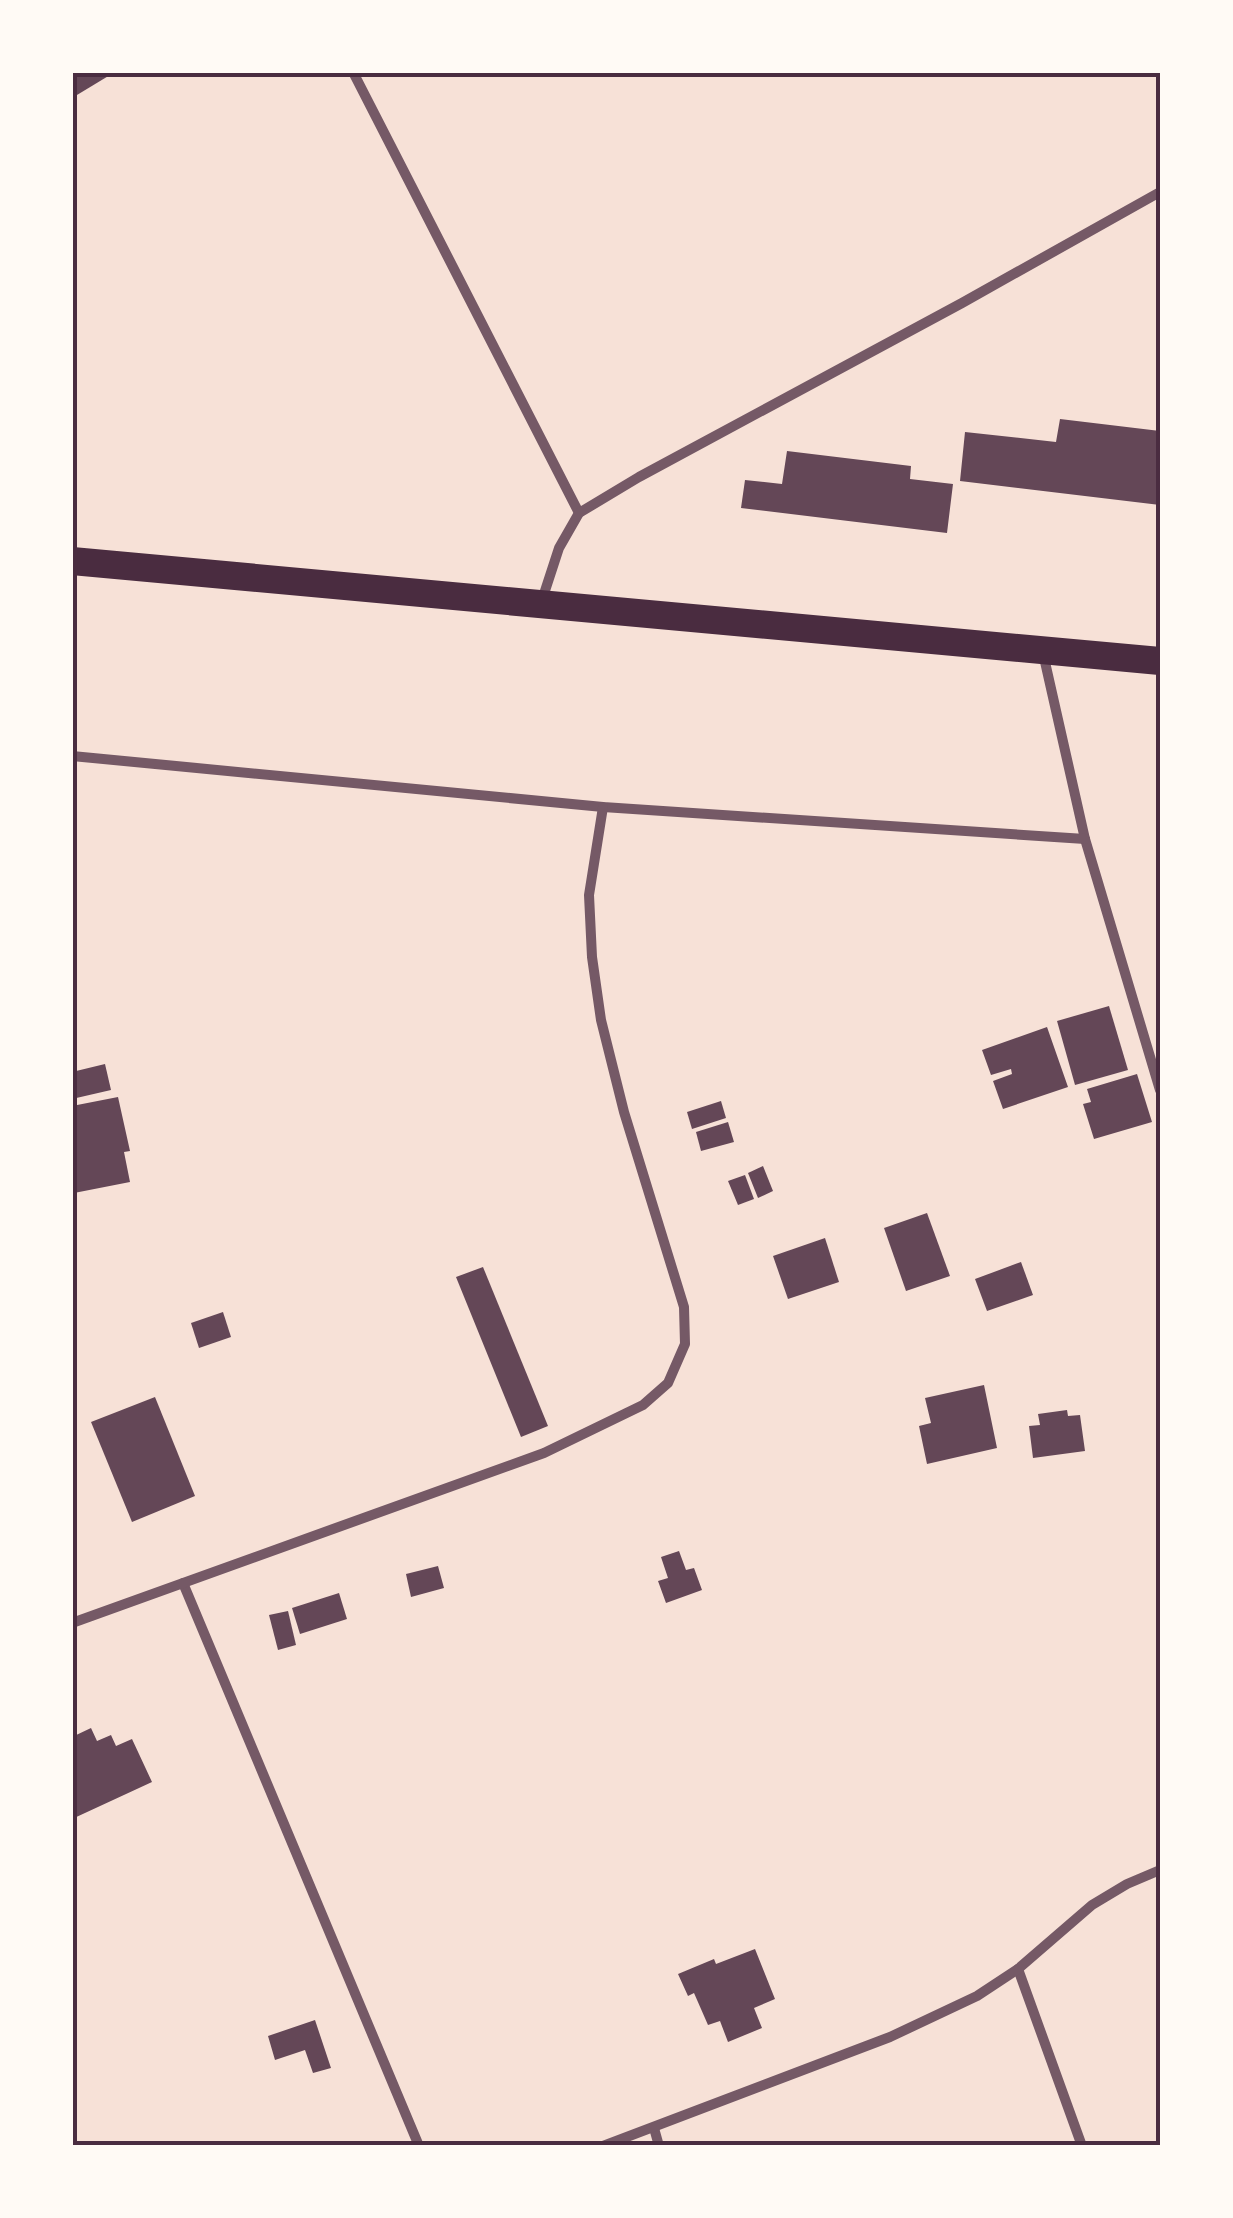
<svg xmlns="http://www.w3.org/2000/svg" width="1233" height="2218" font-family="'Space Grotesk',sans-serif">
<rect width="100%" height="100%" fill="#f7e1d7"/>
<g fill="#644757">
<polygon points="72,72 115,72 72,98"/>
<polygon points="1060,419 1160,431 1160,505 960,481 965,432 1056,442"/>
<polygon points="787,451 911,466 910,479 953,484 947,533 741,508 745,480 782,484"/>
<polygon points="1109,1006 1128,1070 1075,1085 1057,1021"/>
<polygon points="1047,1027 1068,1087 1003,1109 993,1081 1012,1074 1011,1069 991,1075 982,1050"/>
<polygon points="105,1064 111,1090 72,1099 72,1072"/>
<polygon points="1137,1074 1152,1122 1094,1139 1083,1104 1091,1102 1087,1089"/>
<polygon points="118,1097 130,1151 124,1152 130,1182 74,1193 72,1106"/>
<polygon points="721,1101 726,1118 692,1129 687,1112"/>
<polygon points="728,1122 734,1142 701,1151 696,1132"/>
<polygon points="763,1166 773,1191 758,1198 748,1173"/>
<polygon points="745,1175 754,1199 738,1205 728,1181"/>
<polygon points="927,1213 950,1276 906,1291 884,1228"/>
<polygon points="825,1238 839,1282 788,1299 773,1256"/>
<polygon points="1021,1262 1033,1295 987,1311 975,1279"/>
<polygon points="483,1267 548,1426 521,1437 456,1277"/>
<polygon points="223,1312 231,1337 199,1348 191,1323"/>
<polygon points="984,1385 997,1448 927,1464 919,1426 931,1423 925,1398"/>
<polygon points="155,1397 195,1496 132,1522 91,1422"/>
<polygon points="1067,1410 1068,1416 1080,1415 1085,1451 1033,1458 1029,1426 1040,1425 1038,1414"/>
<polygon points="679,1551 686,1570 694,1568 702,1590 666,1603 658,1581 668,1578 661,1557"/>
<polygon points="438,1566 444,1588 411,1597 406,1574"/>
<polygon points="339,1593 347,1619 300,1634 292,1608"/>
<polygon points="288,1611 296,1645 278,1650 269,1615"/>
<polygon points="91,1728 97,1741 111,1735 116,1746 132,1739 152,1782 72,1819 72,1737"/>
<polygon points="755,1949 775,1999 754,2008 762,2028 728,2042 720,2021 708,2025 694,1993 688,1996 678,1974 714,1959 716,1964"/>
<polygon points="315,2020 331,2068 313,2073 305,2050 275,2060 268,2036"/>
</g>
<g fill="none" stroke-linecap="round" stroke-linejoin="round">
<g stroke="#755966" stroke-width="10">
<polyline points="353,72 579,513"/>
<polyline points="542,600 559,548 579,513 639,477 962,303 1160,192"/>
<polyline points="1043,653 1085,839 1160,1090"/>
<polyline points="72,756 603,807 1085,839"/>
<polyline points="183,1583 419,2146"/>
<polyline points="72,1623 544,1453 643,1405 668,1383 685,1344 684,1307 624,1112 601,1020 592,957 589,895 603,807"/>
<polyline points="1018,1969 1082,2146"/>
<polyline points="654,2128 659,2146"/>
<polyline points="603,2146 890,2037 977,1996 1018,1969 1092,1905 1127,1884 1160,1870"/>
</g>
<polyline stroke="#4a2c40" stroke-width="28" points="72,561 1160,661"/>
</g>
<rect width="1233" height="2218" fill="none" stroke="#fffaf5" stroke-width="150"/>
<rect x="75" y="75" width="1083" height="2068" fill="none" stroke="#4a2c40" stroke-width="4"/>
</svg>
